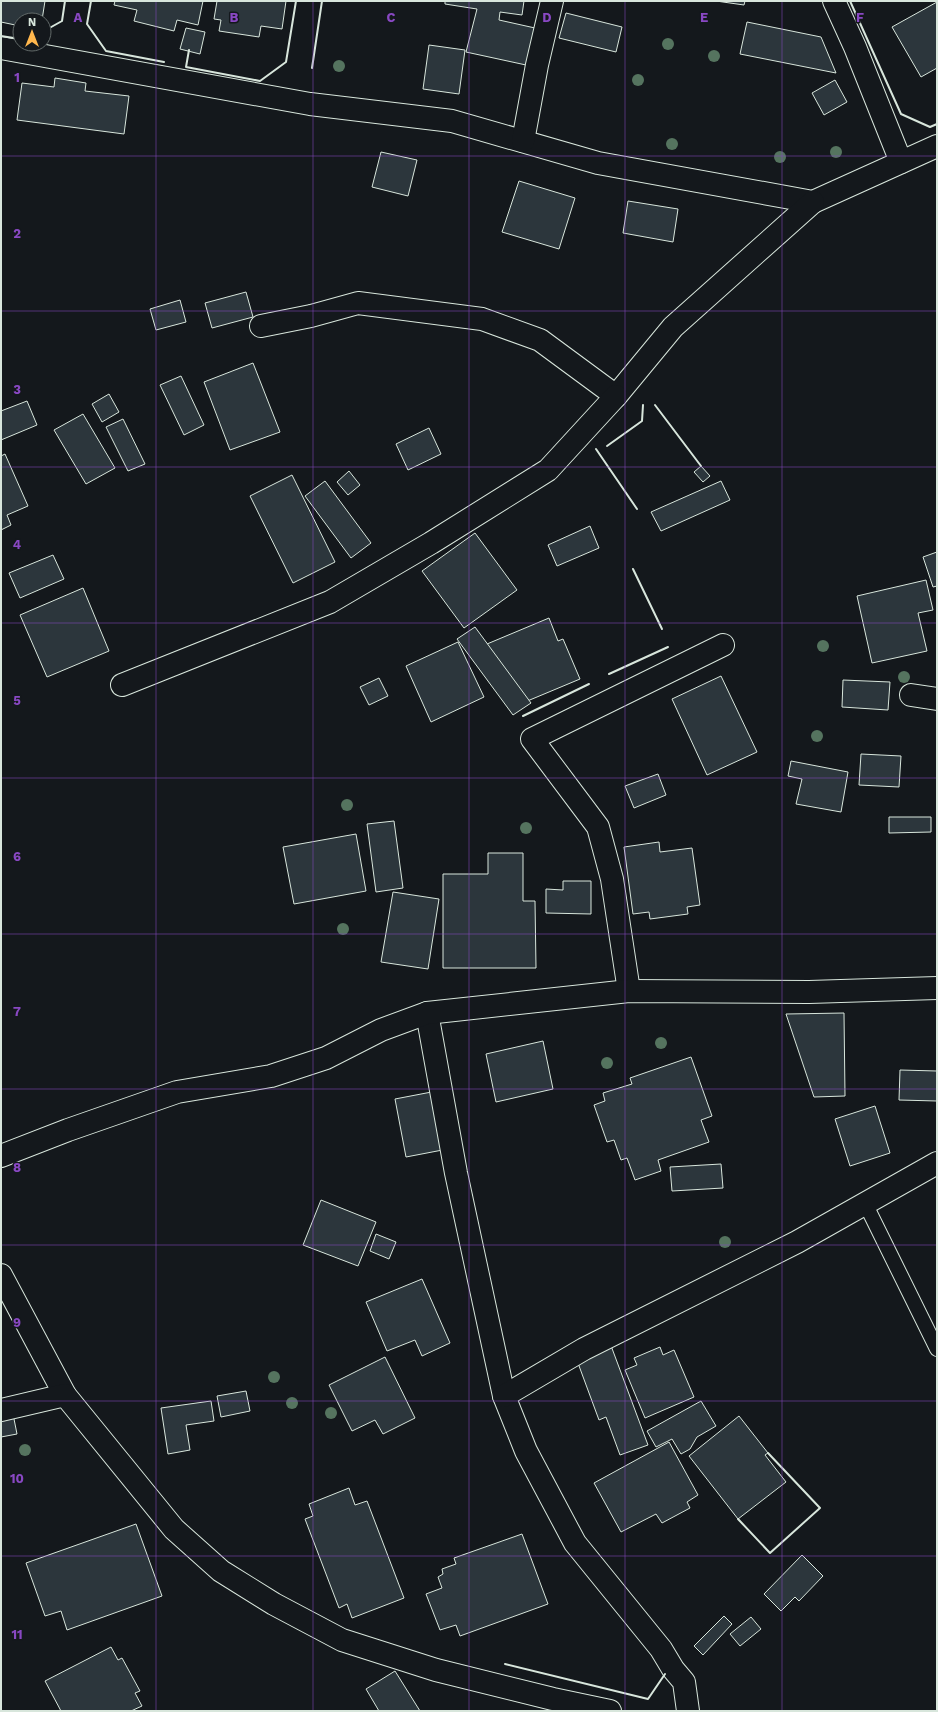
<svg xmlns="http://www.w3.org/2000/svg" width="938" height="1712" font-family="'Work Sans',sans-serif">
<rect width="100%" height="100%" fill="#14181c"/>
<g fill="#2c363c" stroke="#d8e6dc">
<polygon points="1,1 45,1 42,20 20,20 20,26 1,22"/>
<polygon points="115,1 203,1 198,25 177,20 174,31 134,21 137,10 114,5"/>
<polygon points="217,1 286,1 282,29 261,26 259,37 219,31 221,20 214,19"/>
<polygon points="445,1 524,1 522,15 500,12 499,20 535,28 526,65 466,52 477,9 445,4"/>
<polygon points="716,1 745,1 744,5"/>
<polygon points="937,2 937,68 921,77 892,27"/>
<polygon points="566,13 622,27 616,52 559,38"/>
<polygon points="747,22 821,37 836,73 740,54"/>
<polygon points="186,28 205,32 200,54 180,49"/>
<polygon points="429,45 465,50 459,94 423,89"/>
<polygon points="55,78 86,83 85,91 129,96 124,134 17,120 22,83 54,87"/>
<polygon points="835,80 847,102 824,115 812,93"/>
<polygon points="381,152 417,160 408,196 372,187"/>
<polygon points="519,181 575,198 559,249 502,232"/>
<polygon points="628,201 678,209 673,242 623,233"/>
<polygon points="246,292 253,317 212,328 205,303"/>
<polygon points="180,300 186,322 156,330 150,309"/>
<polygon points="253,363 280,432 230,450 204,382"/>
<polygon points="181,376 204,425 184,435 160,385"/>
<polygon points="109,394 119,412 102,422 92,404"/>
<polygon points="27,401 37,425 1,440 1,411"/>
<polygon points="83,414 115,468 86,484 54,430"/>
<polygon points="123,419 145,464 128,471 106,427"/>
<polygon points="429,428 441,454 408,470 396,444"/>
<polygon points="5,454 28,506 7,515 11,525 1,530 1,456"/>
<polygon points="701,466 710,476 703,482 694,472"/>
<polygon points="349,471 360,485 348,495 337,482"/>
<polygon points="292,475 335,562 293,583 250,496"/>
<polygon points="325,481 371,543 351,558 305,496"/>
<polygon points="721,481 730,500 661,531 651,512"/>
<polygon points="590,526 599,548 557,566 548,545"/>
<polygon points="475,533 517,590 464,628 422,571"/>
<polygon points="937,552 937,586 933,587 923,557"/>
<polygon points="53,555 64,579 20,598 9,573"/>
<polygon points="926,580 933,610 918,613 927,651 872,663 857,596"/>
<polygon points="83,588 109,651 47,677 20,615"/>
<polygon points="549,618 558,641 563,639 580,679 513,707 487,644"/>
<polygon points="475,627 531,703 513,715 457,639"/>
<polygon points="458,642 484,697 431,722 406,666"/>
<polygon points="721,676 757,752 707,775 672,699"/>
<polygon points="379,678 388,696 369,705 360,687"/>
<polygon points="843,680 890,682 888,710 842,707"/>
<polygon points="861,754 901,756 899,787 859,785"/>
<polygon points="791,761 848,772 841,812 796,804 802,779 788,776"/>
<polygon points="658,774 666,795 634,808 625,786"/>
<polygon points="889,817 931,817 931,832 889,833"/>
<polygon points="394,821 403,888 376,892 367,824"/>
<polygon points="356,834 366,891 294,904 283,847"/>
<polygon points="659,842 660,852 692,848 700,905 687,907 688,914 650,919 649,912 633,914 624,847"/>
<polygon points="488,853 523,853 523,901 535,901 536,968 443,968 443,874 488,874"/>
<polygon points="563,881 591,881 591,914 546,913 546,889 563,890"/>
<polygon points="393,892 439,899 428,969 381,962"/>
<polygon points="844,1013 845,1096 814,1097 786,1014"/>
<polygon points="543,1041 553,1089 496,1102 486,1054"/>
<polygon points="691,1057 712,1116 701,1120 709,1142 658,1160 661,1171 635,1180 627,1158 621,1160 614,1140 607,1142 594,1105 605,1101 603,1093 632,1084 630,1078"/>
<polygon points="900,1070 937,1071 937,1101 899,1100"/>
<polygon points="442,1090 453,1148 406,1157 395,1099"/>
<polygon points="875,1106 890,1153 850,1166 835,1119"/>
<polygon points="721,1164 723,1188 672,1191 670,1167"/>
<polygon points="321,1200 376,1222 358,1266 303,1245"/>
<polygon points="376,1234 396,1242 389,1259 370,1251"/>
<polygon points="422,1279 450,1343 422,1356 415,1340 387,1351 366,1302"/>
<polygon points="610,1343 648,1445 620,1455 606,1417 599,1420 575,1355"/>
<polygon points="660,1347 663,1355 674,1350 694,1397 645,1418 625,1370 637,1365 634,1358"/>
<polygon points="385,1357 415,1418 383,1434 375,1420 352,1431 329,1385"/>
<polygon points="246,1391 250,1411 221,1417 217,1396"/>
<polygon points="211,1401 214,1421 186,1425 190,1450 168,1454 161,1408"/>
<polygon points="701,1401 716,1426 697,1437 690,1449 681,1454 672,1439 656,1447 647,1431"/>
<polygon points="13,1414 17,1434 1,1437 1,1417"/>
<polygon points="739,1416 768,1453 765,1455 786,1482 738,1519 689,1456"/>
<polygon points="669,1442 698,1495 687,1502 690,1508 662,1523 656,1514 621,1532 594,1483"/>
<polygon points="349,1488 355,1505 367,1501 404,1598 352,1618 347,1604 339,1608 305,1519 313,1516 309,1504"/>
<polygon points="136,1524 162,1596 67,1630 61,1611 45,1616 26,1563"/>
<polygon points="522,1534 548,1604 460,1636 456,1625 440,1630 426,1594 442,1588 438,1577 443,1574 442,1569 456,1564 454,1558"/>
<polygon points="802,1555 823,1576 799,1601 795,1597 781,1611 764,1594"/>
<polygon points="724,1616 732,1624 703,1655 694,1646"/>
<polygon points="751,1617 761,1629 740,1646 730,1634"/>
<polygon points="111,1647 118,1660 122,1658 140,1691 135,1693 142,1706 131,1711 61,1711 45,1681"/>
<polygon points="395,1671 420,1711 379,1711 366,1689"/>
</g>
<g fill="none" stroke-linecap="round" stroke-linejoin="round">
<g stroke="#d8e6dc" stroke-width="16">
<polyline id="lane" points="865,1203 937,1349"/>
</g>
<g stroke="#d8e6dc" stroke-width="24">
<g id="street">
<polyline points="834,1 855,47 901,162"/>
<polyline points="1,48 310,104 452,121 598,163 813,202 937,146"/>
<polyline points="523,141 537,65 552,1"/>
<polyline points="261,326 311,316 358,303 482,319 540,340 616,396 673,327 813,202"/>
<polyline points="122,685 330,602 431,543 548,470 616,396"/>
<polyline points="911,695 937,699"/>
<polyline points="629,991 612,879 598,827 532,739 723,645"/>
<polyline points="427,1013 456,1173 504,1396 526,1451 575,1543 661,1649 673,1669 684,1682 688,1711"/>
<polyline points="1,1156 68,1130 177,1092 271,1076 326,1058 381,1030 427,1013 629,991 809,992 937,988"/>
<polyline points="1,1275 65,1395"/>
<polyline points="504,1396 584,1349 797,1242 937,1163"/>
<polyline points="1,1410 65,1395 174,1529 221,1571 274,1604 342,1640 436,1670 553,1699 610,1711"/>
</g>
</g>
<use href="#lane" stroke="#14181c" stroke-width="14"/>
<use href="#street" stroke="#14181c" stroke-width="22"/>
<g stroke="#d8e6dc" stroke-width="2">
<polyline points="91,1 87,24 106,51 164,62"/>
<polyline points="850,1 901,114 930,127 937,124"/>
<polyline points="44,31 62,21 65,1"/>
<polyline points="1,36 20,39"/>
<polyline points="189,50 186,67 260,81 286,62 296,1"/>
<polyline points="312,68 322,1"/>
<polyline points="655,405 701,466"/>
<polyline points="607,446 642,421 643,405"/>
<polyline points="596,449 637,509"/>
<polyline points="633,569 662,629"/>
<polyline points="609,674 668,647"/>
<polyline points="523,716 589,684"/>
<polyline points="738,1519 770,1553 820,1508 768,1453"/>
<polyline points="505,1664 648,1699 665,1674"/>
</g>
</g>
<g fill="#55745f">
<circle cx="668" cy="44" r="6"/>
<circle cx="714" cy="56" r="6"/>
<circle cx="339" cy="66" r="6"/>
<circle cx="638" cy="80" r="6"/>
<circle cx="672" cy="144" r="6"/>
<circle cx="836" cy="152" r="6"/>
<circle cx="780" cy="157" r="6"/>
<circle cx="823" cy="646" r="6"/>
<circle cx="904" cy="677" r="6"/>
<circle cx="817" cy="736" r="6"/>
<circle cx="347" cy="805" r="6"/>
<circle cx="526" cy="828" r="6"/>
<circle cx="343" cy="929" r="6"/>
<circle cx="661" cy="1043" r="6"/>
<circle cx="607" cy="1063" r="6"/>
<circle cx="725" cy="1242" r="6"/>
<circle cx="274" cy="1377" r="6"/>
<circle cx="292" cy="1403" r="6"/>
<circle cx="331" cy="1413" r="6"/>
<circle cx="25" cy="1450" r="6"/>
</g>
<path fill="none" stroke="#8948c3" stroke-width="1" stroke-opacity="0.55" d="M156,1V1711M313,1V1711M469,1V1711M625,1V1711M782,1V1711M1,156H937M1,311H937M1,467H937M1,623H937M1,778H937M1,934H937M1,1089H937M1,1245H937M1,1401H937M1,1556H937"/>
<g font-size="13" text-anchor="middle" font-weight="bold" fill="#8948c3" stroke="#14181c" stroke-width="3" stroke-linejoin="round" paint-order="stroke">
<text x="78" y="22">A</text>
<text x="234" y="22">B</text>
<text x="391" y="22">C</text>
<text x="547" y="22">D</text>
<text x="704" y="22">E</text>
<text x="860" y="22">F</text>
<text x="17" y="82">1</text>
<text x="17" y="238">2</text>
<text x="17" y="394">3</text>
<text x="17" y="549">4</text>
<text x="17" y="705">5</text>
<text x="17" y="861">6</text>
<text x="17" y="1016">7</text>
<text x="17" y="1172">8</text>
<text x="17" y="1327">9</text>
<text x="17" y="1483">10</text>
<text x="17" y="1639">11</text>
</g>
<rect width="938" height="1712" fill="none" stroke="#d8e6dc" stroke-width="4"/>
<g transform="translate(32 32)"><circle r="19" fill="#14181c" stroke="#626a69"/>
<path d="M0-3L7 15L0 10L-7 15Z" fill="#ffb74d"/>
<text y="-6" font-size="11" font-weight="bold" text-anchor="middle" fill="#d8e6dc">N</text>
</g>
</svg>
